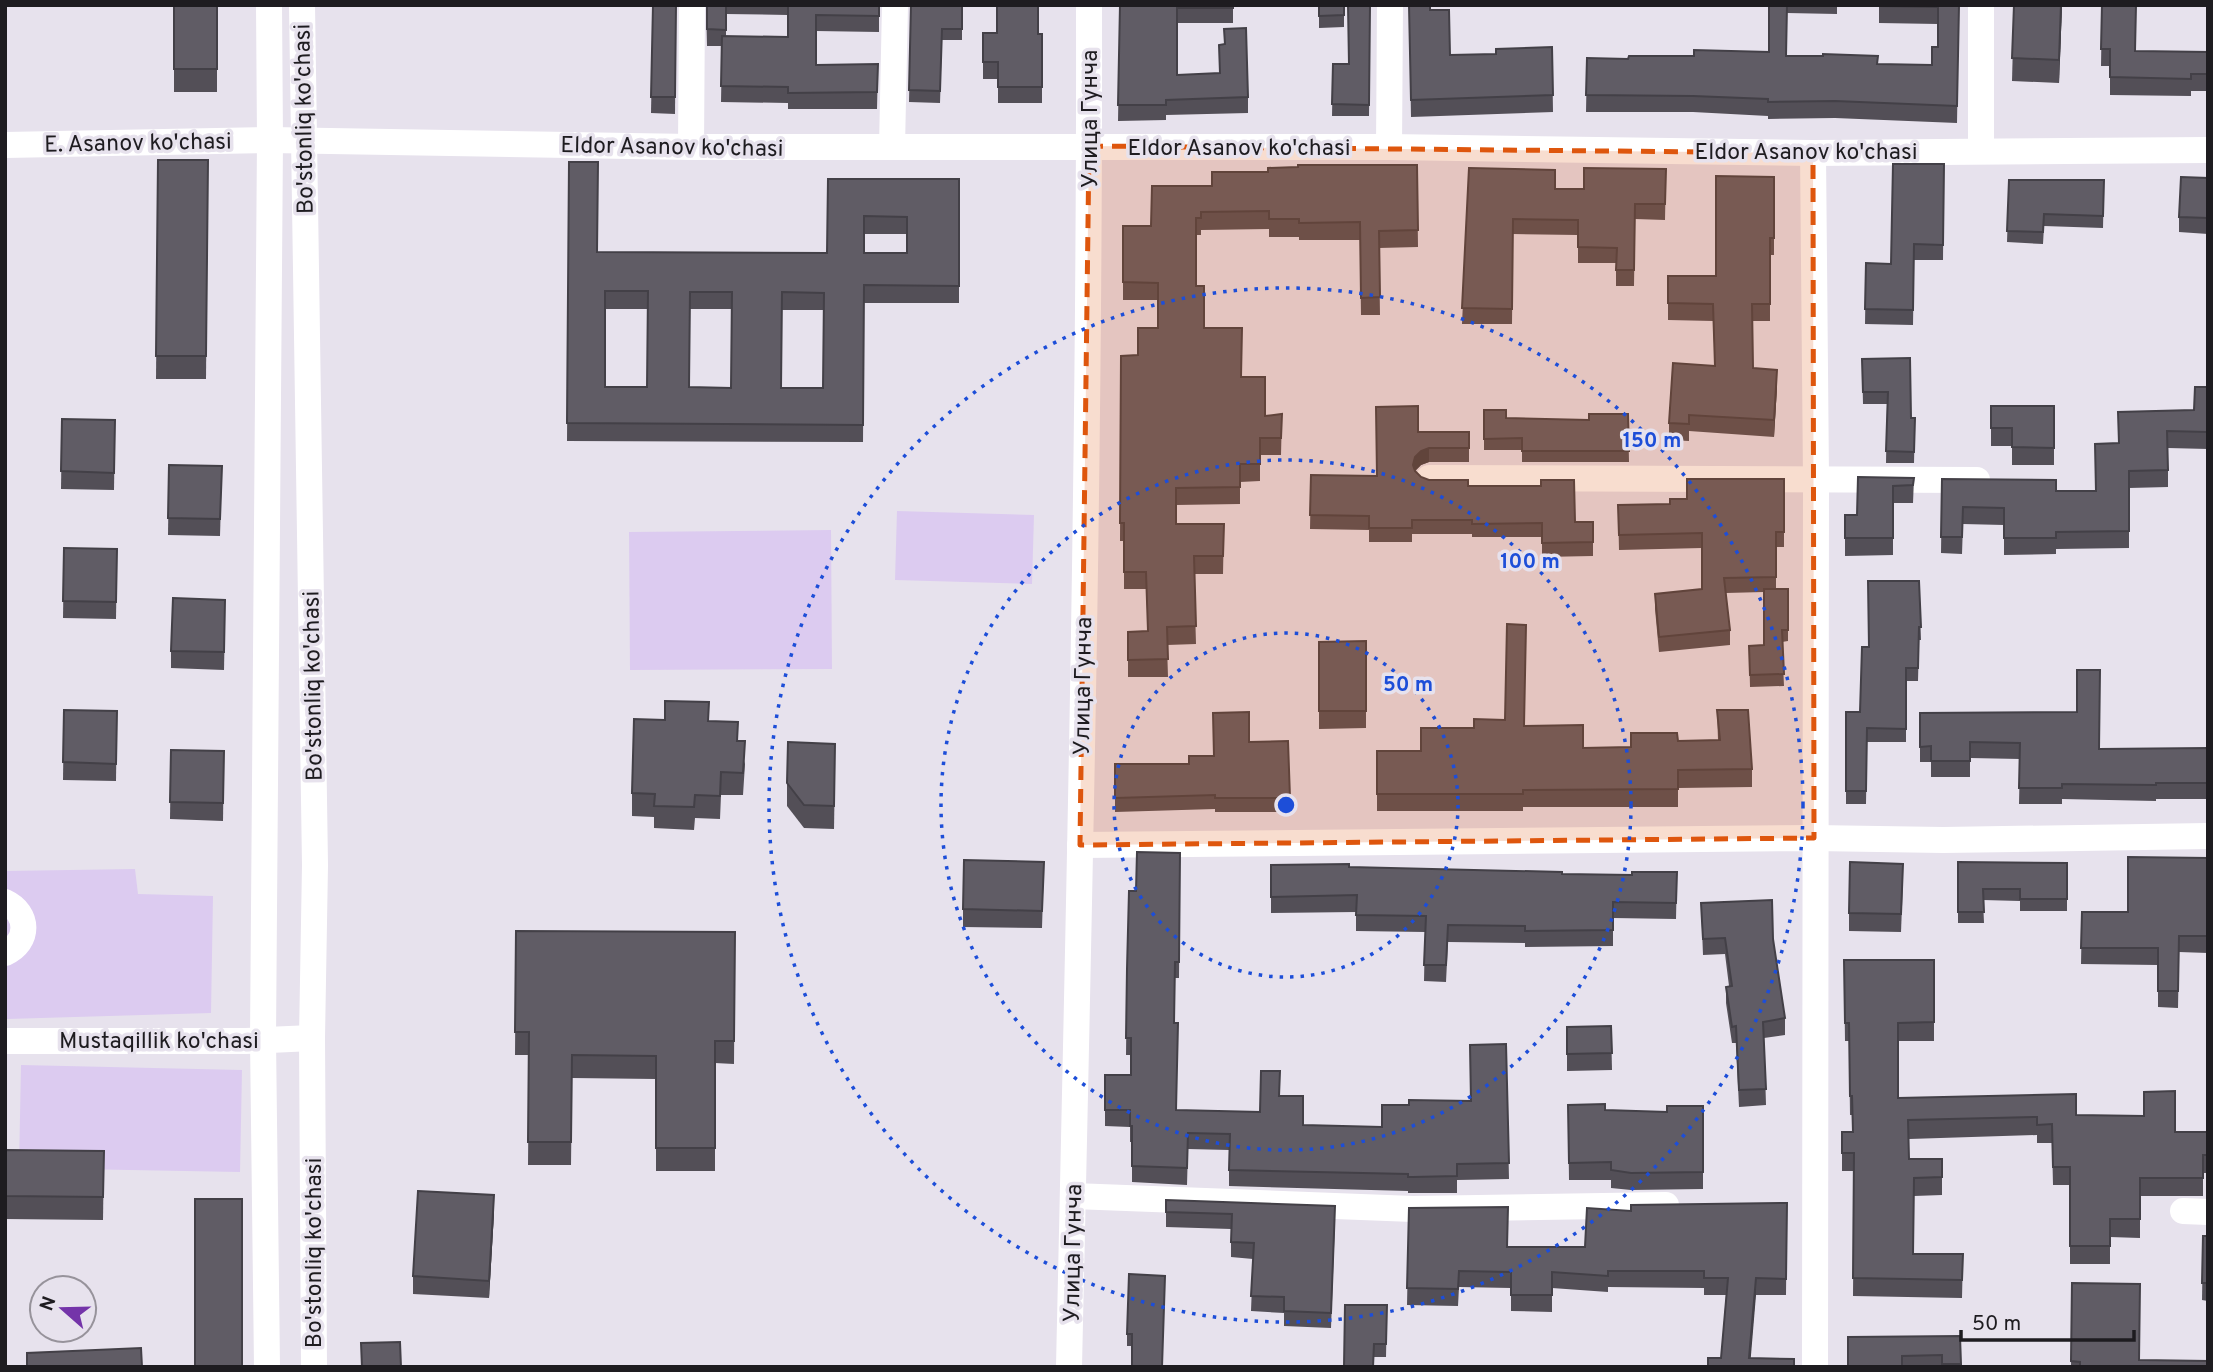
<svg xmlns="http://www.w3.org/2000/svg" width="2213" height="1372" font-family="Overpass,sans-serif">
<rect width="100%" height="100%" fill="#e7e2ed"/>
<g fill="#dccbf0">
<polygon points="897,511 1034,515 1032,584 895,580"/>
<polygon points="831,530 832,669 630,670 629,532"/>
<polygon points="135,869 138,894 213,896 211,1013 7,1019 5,871"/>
<polygon points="21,1065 242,1070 240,1172 19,1168"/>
</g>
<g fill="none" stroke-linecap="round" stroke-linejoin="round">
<g stroke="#fff" stroke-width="26">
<polyline points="302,5 315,865 312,1038 314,1367"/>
<polyline points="1981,5 1981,151"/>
<polyline points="5,145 270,140 691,147 1389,147 1813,153 2208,150"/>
<polyline points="691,147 692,5"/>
<polyline points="892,147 895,5"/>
<polyline points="1389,147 1390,5"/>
<polyline points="1813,153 1816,478 1815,1367"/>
<polyline points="1429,478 1977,480"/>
<polyline points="1080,845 1814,838 1943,840 2208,836"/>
<path d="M5,902C29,913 30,942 5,953"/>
<polyline points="5,1041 246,1041 312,1038"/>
<polyline points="1073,1196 1413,1209 1666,1205"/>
<polyline points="2183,1211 2208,1212"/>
<polyline points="267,1367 263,1039 270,140 269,5"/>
<path d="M1069,1367C1079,913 1090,459 1089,5"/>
</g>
</g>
<g fill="#534f57" fill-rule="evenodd">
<rect x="174" y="5" width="43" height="87"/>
<polygon points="653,5 676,5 675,114 651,113"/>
<path d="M706,5H879V32L816,31V65L878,64L877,109H788V103L721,102L722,46H707ZM726,14L788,15V37L726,36Z"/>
<polygon points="911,5 962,5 962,40 942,40 940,103 909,102"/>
<polygon points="1120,5 1233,5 1233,23 1177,23 1177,75 1219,73 1219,45 1248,97 1248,113 1166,115 1166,120 1118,121"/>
<polygon points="1319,5 1344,5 1344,27 1319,28"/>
<polygon points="1370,5 1369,116 1332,116 1333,64 1349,64"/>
<polygon points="1409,5 1430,10 1450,55 1496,54 1552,47 1553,112 1411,117"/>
<polygon points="1769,5 1837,5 1837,14 1787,13 1786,56 1878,64 1932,65 1938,47 1938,24 1879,23 1879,5 1959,5 1957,123 1835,118 1768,119 1768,116 1693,112 1586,112 1587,58 1628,59 1769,52"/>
<polygon points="2014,5 2062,5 2059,83 2012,81"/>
<polygon points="2102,5 2135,51 2208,52 2208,91 2191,91 2191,96 2110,95 2110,66 2101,66"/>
<polygon points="983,33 1042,34 1042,103 998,103 998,79 983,79"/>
<polygon points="158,160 208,160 206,379 156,379"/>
<path d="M569,162L597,252L827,253L828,179H959V303H864L863,442L567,441ZM864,234H907V253H864ZM605,309H648L647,387H605ZM690,309H732L731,388L689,387ZM782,310H824L823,388H781Z"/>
<polygon points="1944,164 1943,260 1914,260 1913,325 1865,324 1866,263 1891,264"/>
<polygon points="1417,165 1418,247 1379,248 1380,315 1361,315 1360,240 1299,240 1299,237 1269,237 1269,229 1201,230 1201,235 1196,235 1196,286 1204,328 1241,377 1265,416 1282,414 1281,455 1260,455 1260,481 1240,482 1240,504 1176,505 1176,524 1224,524 1223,574 1194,574 1196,644 1167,645 1168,677 1128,677 1128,632 1148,631 1146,589 1124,589 1124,541 1120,541 1121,356 1138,355 1158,328 1158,300 1123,300 1123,226 1151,226 1212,186 1268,172"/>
<polygon points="1469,168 1555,189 1584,189 1666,169 1665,220 1635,219 1634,286 1616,286 1616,263 1578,263 1578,235 1513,234 1512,324 1462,324"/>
<polygon points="1774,177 1774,255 1770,255 1770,321 1752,321 1753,368 1777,387 1774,437 1689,431 1689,441 1669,440 1669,423 1715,366 1713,321 1668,320 1668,276 1716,276"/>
<polygon points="2208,178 2208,234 2179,232 2179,217"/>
<polygon points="2009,180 2104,180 2103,228 2044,226 2043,244 2007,242"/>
<polygon points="1862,359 1911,418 1915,418 1914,463 1886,463 1887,404 1863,404"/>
<polygon points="2208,387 2208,449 2168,448 2168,487 2129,488 2129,548 2056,549 2056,554 2004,555 2004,525 1963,524 1962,554 1941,553 1942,479 2056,491 2095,491 2119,443 2118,412 2194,410"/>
<polygon points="1991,406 2054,406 2054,465 2012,465 2012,446 1991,446"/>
<polygon points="1484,410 1506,418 1589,420 1628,414 1629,462 1522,462 1522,450 1484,450"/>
<polygon points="62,419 115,420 114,490 61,489"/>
<polygon points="1418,432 1469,432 1469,462 1429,462 1421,465 1415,471 1421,477 1429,480 1468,486 1575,522 1593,522 1593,556 1542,557 1542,537 1472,537 1472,534 1412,534 1412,542 1369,542 1369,530 1310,529 1311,475 1377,476"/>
<polygon points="169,465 222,466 220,536 168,535"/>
<polygon points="1858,477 1914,478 1913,503 1893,503 1893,555 1845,556 1845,515 1857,515"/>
<polygon points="1784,479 1784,547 1776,547 1776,589 1788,589 1788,641 1782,642 1784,686 1750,687 1749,646 1764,645 1764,592 1726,593 1730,630 1730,645 1659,652 1655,609 1655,594 1702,589 1702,548 1619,550 1618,505 1670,504 1687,499"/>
<polygon points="64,548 117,549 116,619 63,618"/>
<polygon points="1919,581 1921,640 1919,640 1918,681 1906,681 1906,742 1867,742 1866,804 1846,804 1846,712 1860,712 1869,647"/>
<polygon points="225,617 224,670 171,668 171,651"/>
<polygon points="1366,641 1366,728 1319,729 1319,642"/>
<polygon points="64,710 117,711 116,781 63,780"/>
<polygon points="1717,710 1752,769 1752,787 1678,788 1678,807 1523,807 1523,811 1377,811 1377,751 1421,751 1474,728 1505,720 1583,748 1631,747 1678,741 1718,740"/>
<polygon points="1920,713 2099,749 2208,748 2208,799 2156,799 2156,801 2062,799 2062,804 2019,804 2020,759 1970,758 1970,777 1931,777 1931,762 1920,762"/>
<polygon points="709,721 738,741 745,764 743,795 721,795 720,819 695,818 694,830 654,828 654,817 632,816 632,793"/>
<polygon points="1288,741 1290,812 1215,812 1215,809 1115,812 1115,764 1189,764 1214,756 1249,742"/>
<polygon points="171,750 224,751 223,821 170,819"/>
<polygon points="835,767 834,829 804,828 787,806 787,783"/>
<polygon points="1180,853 1179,978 1175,978 1174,1023 1176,1110 1260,1112 1280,1096 1303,1125 1382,1127 1409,1105 1471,1101 1506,1044 1509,1179 1457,1180 1457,1193 1408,1193 1408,1191 1229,1186 1229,1150 1188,1149 1187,1185 1132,1182 1132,1142 1130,1142 1130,1127 1105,1126 1105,1075 1131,1075 1131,1055 1126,1055 1127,969 1136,891"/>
<polygon points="2208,858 2208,953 2179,952 2178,1008 2158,1007 2158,965 2081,964 2082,912 2128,912"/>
<polygon points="1044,862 1042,928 963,927 963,909"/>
<polygon points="1958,862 2067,863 2067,911 2020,911 2020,901 1983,900 1984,923 1958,923"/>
<polygon points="1271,865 1562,874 1632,875 1677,872 1676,919 1613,918 1613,946 1525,947 1525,943 1448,942 1446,982 1424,981 1425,932 1356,931 1356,912 1271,913"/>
<polygon points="1903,881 1901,932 1849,931 1849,913"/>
<polygon points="1701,903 1773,939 1785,1018 1785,1035 1764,1038 1766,1105 1739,1107 1736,1043 1732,1043 1726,1003 1726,987 1729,986 1725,954 1703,955"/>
<polygon points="516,931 735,932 734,1064 715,1063 715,1171 656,1171 656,1079 572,1078 571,1165 528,1165 529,1055 515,1055"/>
<polygon points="1844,960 1934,960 1934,1041 1898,1041 1898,1098 2076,1115 2175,1132 2208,1132 2208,1173 2203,1173 2203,1196 2140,1196 2140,1238 2110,1237 2110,1264 2070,1264 2070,1185 2053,1185 2052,1143 2037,1143 2037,1135 1909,1139 1909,1159 1942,1159 1942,1195 1914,1196 1913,1254 1963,1254 1962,1298 1853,1296 1854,1171 1842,1171 1842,1150 1853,1132 1852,1115 1850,1115 1849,1041 1845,1041"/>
<polygon points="1611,1026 1612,1070 1567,1071 1567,1027"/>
<polygon points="1568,1105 1605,1110 1667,1112 1703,1106 1703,1189 1631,1190 1611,1188 1611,1180 1569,1180"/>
<polygon points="5,1150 104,1151 103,1220 5,1219"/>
<polygon points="1166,1200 1335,1222 1331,1328 1284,1326 1284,1313 1251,1311 1253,1259 1231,1257 1231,1229 1166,1227"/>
<polygon points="1787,1203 1786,1295 1756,1295 1721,1358 1726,1295 1704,1295 1704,1288 1608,1287 1608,1292 1552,1288 1552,1312 1511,1311 1511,1288 1459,1287 1458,1306 1407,1305 1409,1208 1508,1247 1585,1247 1631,1211"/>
<polygon points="494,1213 489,1298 413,1294 413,1276"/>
<polygon points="2203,1236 2208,1236 2208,1301 2202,1300"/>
<polygon points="1165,1276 1132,1346 1127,1346 1127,1334"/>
<polygon points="2072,1283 2139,1360 2208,1367 2071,1367"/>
<polygon points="1387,1305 1386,1357 1374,1357 1344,1367"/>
<polygon points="1960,1336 1961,1367 1848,1367"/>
</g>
<g fill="#434047">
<polygon points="2061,5 2062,5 2059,83 2059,60"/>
<polygon points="1777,370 1777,387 1774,437 1774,420"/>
<polygon points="1429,448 1429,462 1421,465 1415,471 1413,465 1415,457 1421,451"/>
<polygon points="494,1195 494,1213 489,1298 489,1281"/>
<polygon points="1756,1278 1756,1295 1750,1367 1749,1358"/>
</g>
<g fill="#605c65" stroke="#434047" stroke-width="2" fill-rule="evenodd">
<rect x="174" y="5" width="43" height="64"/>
<polygon points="653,5 676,5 675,97 651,97"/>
<polygon points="707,5 726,5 726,30 707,29"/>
<polygon points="788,5 879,5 879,16 816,15 816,65 878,64 877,92 788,93 788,87 721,86 722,36 788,37"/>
<polygon points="911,5 962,5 962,29 942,29 940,91 909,90"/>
<polygon points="997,5 1038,5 1038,34 1042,34 1042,87 998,87 998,62 983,62 983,33 997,33"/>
<polygon points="1120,5 1233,5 1233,8 1177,8 1177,75 1220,73 1219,45 1225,44 1224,29 1246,28 1248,97 1166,100 1166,105 1118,105"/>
<polygon points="1319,5 1344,5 1344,15 1319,16"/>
<polygon points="1348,5 1370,5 1369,105 1332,104 1333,64 1349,64"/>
<polygon points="1409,5 1430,5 1430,10 1449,10 1450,55 1496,54 1496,49 1552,47 1553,95 1411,100"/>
<polygon points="1769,5 1787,5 1786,56 1823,56 1823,54 1878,56 1877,64 1932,65 1932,47 1938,47 1938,7 1879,6 1879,5 1959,5 1957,106 1835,101 1768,102 1768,99 1693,96 1586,95 1587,58 1628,59 1629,56 1694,56 1694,50 1769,52"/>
<polygon points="2014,5 2061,5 2059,60 2012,58"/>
<polygon points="2102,5 2136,5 2135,51 2208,52 2208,74 2191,74 2191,79 2110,77 2110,49 2101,49"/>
<polygon points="158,160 208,160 206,356 156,356"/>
<path d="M569,162H598L597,252L827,253L828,179H959V286L864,285L863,425L567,423ZM864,216L907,217V253H864ZM605,291H648L647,387H605ZM690,292H732L731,388L689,387ZM782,292L824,293L823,388H781Z"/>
<polygon points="1893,164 1944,164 1943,245 1914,244 1913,310 1865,309 1866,263 1891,264"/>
<polygon points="1298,165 1417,165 1418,230 1379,231 1380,297 1361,298 1360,222 1299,223 1299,219 1269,219 1269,211 1201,212 1201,218 1196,218 1196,286 1204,286 1204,328 1242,328 1241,377 1265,377 1265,416 1282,414 1281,438 1260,438 1260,464 1240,464 1240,487 1176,488 1176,524 1224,524 1223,556 1194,556 1196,626 1167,627 1168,659 1128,660 1128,632 1148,631 1146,572 1124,572 1124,523 1120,523 1121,356 1138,355 1138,328 1158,328 1158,283 1123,282 1123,226 1151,226 1152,186 1212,186 1212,172 1268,172 1268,168 1298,167"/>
<polygon points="1469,168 1555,170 1555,189 1584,189 1584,168 1666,169 1665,204 1635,204 1634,270 1616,270 1617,248 1578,247 1578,220 1513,219 1512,309 1462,308"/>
<polygon points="1716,176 1774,177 1774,238 1770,238 1770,304 1752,304 1753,368 1777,370 1774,420 1689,415 1689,424 1669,423 1673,363 1715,366 1713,304 1668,303 1668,276 1716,276"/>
<polygon points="2181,177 2208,178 2208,218 2179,217"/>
<polygon points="2009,180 2104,180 2103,216 2044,214 2043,232 2007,231"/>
<polygon points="1910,358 1911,418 1915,418 1914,452 1886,451 1888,392 1863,392 1862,359"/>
<polygon points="2195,387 2208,387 2208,432 2167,431 2168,470 2129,471 2129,531 2056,532 2056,538 2004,538 2004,508 1963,507 1962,537 1941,537 1942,479 2056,480 2056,491 2096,491 2095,444 2119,443 2118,412 2194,410"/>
<polygon points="1418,406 1418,432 1469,432 1469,448 1429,448 1421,451 1415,457 1413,465 1415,471 1421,477 1429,480 1468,480 1468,486 1541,486 1541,480 1574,480 1575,522 1593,522 1593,542 1542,543 1542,523 1472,524 1472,520 1412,520 1412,528 1369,528 1369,516 1310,515 1311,475 1377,476 1376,407"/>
<polygon points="1991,406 2054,406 2054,448 2012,447 2012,428 1991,428"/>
<polygon points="1484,410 1506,410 1506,418 1589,420 1589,414 1628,414 1629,451 1522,451 1522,438 1484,439"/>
<polygon points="62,419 115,420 114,473 61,471"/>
<polygon points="169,465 222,466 220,519 168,518"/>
<polygon points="1858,477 1914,478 1913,485 1893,486 1893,538 1845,538 1845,515 1857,515"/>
<polygon points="1687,479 1784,479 1784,532 1776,532 1776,577 1724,578 1730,630 1659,637 1655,594 1702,589 1702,533 1619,535 1618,505 1670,504 1670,499 1687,499"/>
<polygon points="64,548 117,549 116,602 63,601"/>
<polygon points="1868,581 1919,581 1921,627 1919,627 1918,668 1906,668 1906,729 1867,728 1866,791 1846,791 1846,712 1860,712 1862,647 1869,647"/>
<polygon points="1764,589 1788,589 1788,630 1782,630 1784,674 1750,675 1749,646 1764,645"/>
<polygon points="173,598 225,600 224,652 171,651"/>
<polygon points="1507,624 1526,625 1524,726 1583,725 1583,748 1631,747 1631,733 1677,733 1678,741 1720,740 1717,710 1748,710 1752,769 1678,770 1678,789 1523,790 1523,794 1377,794 1377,751 1421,751 1421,728 1474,728 1474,719 1505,720"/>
<polygon points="1366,641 1366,711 1319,711 1319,642"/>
<polygon points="2077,670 2100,670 2099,749 2208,748 2208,783 2156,783 2156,785 2062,784 2062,788 2019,788 2020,743 1970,742 1970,761 1931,761 1931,746 1920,747 1920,713 2077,712"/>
<polygon points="665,701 709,702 708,721 738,722 737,741 745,741 743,773 721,772 720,796 695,795 694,807 654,806 655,794 632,793 634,719 665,720"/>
<polygon points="64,710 117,711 116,764 63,762"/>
<polygon points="1249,712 1249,742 1288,741 1290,798 1215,798 1215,795 1115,798 1115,764 1189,764 1189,756 1214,756 1213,713"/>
<polygon points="788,742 835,744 834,806 804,805 787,783"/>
<polygon points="171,750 224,751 223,803 170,802"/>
<polygon points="1137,852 1180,853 1179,962 1175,962 1174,1023 1178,1023 1176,1110 1260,1112 1261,1071 1280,1071 1279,1096 1303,1096 1303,1125 1382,1127 1382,1105 1409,1105 1409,1100 1471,1101 1470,1045 1506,1044 1509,1163 1457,1164 1457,1176 1413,1177 1408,1177 1408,1174 1229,1170 1230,1134 1188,1133 1187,1168 1132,1166 1132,1126 1130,1126 1130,1110 1105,1110 1105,1075 1131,1075 1131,1038 1126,1038 1127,969 1129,891 1136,891"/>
<polygon points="2128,857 2208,858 2208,936 2179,936 2178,991 2158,991 2158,948 2081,948 2082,912 2128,912"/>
<polygon points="964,860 1044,862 1042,911 963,909"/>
<polygon points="1850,862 1903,864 1901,914 1849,913"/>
<polygon points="1958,862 2067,863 2067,899 2020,899 2020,889 1983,889 1984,912 1958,912"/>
<polygon points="1349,864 1349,867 1562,872 1562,874 1632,875 1632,872 1677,872 1676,903 1613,902 1613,930 1525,931 1525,926 1448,925 1446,965 1424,965 1426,916 1356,915 1357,895 1271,897 1271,865"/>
<polygon points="1772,900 1773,939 1785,1018 1763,1022 1766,1089 1739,1090 1736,1026 1732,1027 1726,987 1732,986 1725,938 1703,939 1701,903"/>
<polygon points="516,931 735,932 734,1041 715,1041 715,1148 656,1148 656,1056 572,1055 571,1142 528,1142 529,1032 515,1032"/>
<polygon points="1844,960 1934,960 1934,1022 1898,1023 1898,1098 2076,1094 2076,1115 2144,1116 2144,1092 2175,1091 2175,1132 2208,1132 2208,1155 2203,1155 2203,1178 2140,1178 2140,1219 2110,1219 2110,1246 2070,1246 2070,1167 2053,1167 2052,1124 2037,1125 2037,1117 1908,1120 1909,1159 1942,1159 1942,1177 1914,1178 1913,1254 1963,1254 1962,1280 1853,1278 1854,1153 1842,1153 1842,1132 1853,1132 1852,1096 1850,1096 1849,1023 1845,1023"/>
<polygon points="1611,1026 1612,1053 1567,1054 1567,1027"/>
<polygon points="1605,1104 1605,1110 1667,1112 1667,1106 1703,1106 1703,1172 1631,1173 1611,1170 1611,1162 1569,1163 1568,1105"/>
<polygon points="5,1150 104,1151 103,1197 5,1196"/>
<polygon points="418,1191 494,1195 489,1281 413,1276"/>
<rect x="195" y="1199" width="47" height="168"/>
<polygon points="1166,1200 1335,1206 1331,1313 1284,1311 1284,1297 1251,1296 1254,1243 1231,1242 1232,1214 1166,1212"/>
<polygon points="1787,1203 1786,1279 1756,1278 1749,1358 1794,1359 1794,1367 1708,1367 1708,1358 1721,1358 1728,1278 1704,1278 1704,1271 1608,1271 1608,1276 1552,1272 1552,1295 1511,1295 1511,1272 1459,1271 1458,1289 1407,1288 1409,1208 1508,1207 1507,1247 1585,1247 1587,1208 1631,1211 1631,1205"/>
<polygon points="2203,1236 2208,1236 2208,1283 2202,1283"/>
<polygon points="1129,1274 1165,1276 1162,1367 1132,1367 1132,1334 1127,1334"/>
<polygon points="2072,1283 2140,1284 2139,1360 2208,1361 2208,1367 2080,1367 2080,1362 2071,1361"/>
<polygon points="1345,1305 1387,1305 1386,1344 1374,1344 1373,1367 1344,1367"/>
<polygon points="1960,1336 1961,1364 1942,1364 1942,1355 1902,1356 1902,1367 1848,1367 1848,1337"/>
<polygon points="400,1342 401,1367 362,1367 361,1343"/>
<polygon points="141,1348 142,1367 27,1367 27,1353"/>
</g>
<path fill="#de560d" fill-opacity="0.2" stroke="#de560d" stroke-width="5" stroke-dasharray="14 9" stroke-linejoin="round" d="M1089,146L1813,153L1814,838L1080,845Z"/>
<g fill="none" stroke="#1d4ed8" stroke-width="3.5" stroke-dasharray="3.5 7">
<circle cx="1286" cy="805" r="172"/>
<circle cx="1286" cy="805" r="345"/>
<circle cx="1286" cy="805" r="517"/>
</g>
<g text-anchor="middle" stroke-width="7" stroke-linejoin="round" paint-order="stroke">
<g font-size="23" fill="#1e1c20" stroke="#e7e2ed">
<text transform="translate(303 119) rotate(-91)" y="8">Bo'stonliq ko'chasi</text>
<text transform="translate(1089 119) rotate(-90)" y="8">Улица Гунча</text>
<text transform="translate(138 142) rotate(-1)" y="8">E. Asanov ko'chasi</text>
<text transform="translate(672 146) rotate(1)" y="8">Eldor Asanov ko'chasi</text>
<text x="1239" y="155">Eldor Asanov ko'chasi</text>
<text x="1806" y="159">Eldor Asanov ko'chasi</text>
<text transform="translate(312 686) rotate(-91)" y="8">Bo'stonliq ko'chasi</text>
<text transform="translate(1082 686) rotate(-89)" y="8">Улица Гунча</text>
<text x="159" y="1048">Mustaqillik ko'chasi</text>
<text transform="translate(313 1253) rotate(-90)" y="8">Bo'stonliq ko'chasi</text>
<text transform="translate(1072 1253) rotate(-89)" y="8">Улица Гунча</text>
</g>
</g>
<circle cx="1286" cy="805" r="10" fill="#1d4ed8" stroke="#e7e2ed" stroke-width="3.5"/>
<g font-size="21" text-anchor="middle" font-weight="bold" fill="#1d4ed8" stroke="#e7e2ed" stroke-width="7" stroke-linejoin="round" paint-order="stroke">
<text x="1652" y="447">150 m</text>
<text x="1530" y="568">100 m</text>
<text x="1408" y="691">50 m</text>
</g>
<rect width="2213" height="1372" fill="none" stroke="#1e1c20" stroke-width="14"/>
<g transform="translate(63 1309) rotate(290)"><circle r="33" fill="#e7e2ed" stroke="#97939b" stroke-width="2"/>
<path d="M0-5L12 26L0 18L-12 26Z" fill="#7434a9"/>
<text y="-10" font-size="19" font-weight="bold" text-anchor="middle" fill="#1e1c20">N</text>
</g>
<path d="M1961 1330v10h173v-10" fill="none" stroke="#1e1c20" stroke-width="3.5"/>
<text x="1972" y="1330" font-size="21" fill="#1e1c20" stroke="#e7e2ed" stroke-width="5" paint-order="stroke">50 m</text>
</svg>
